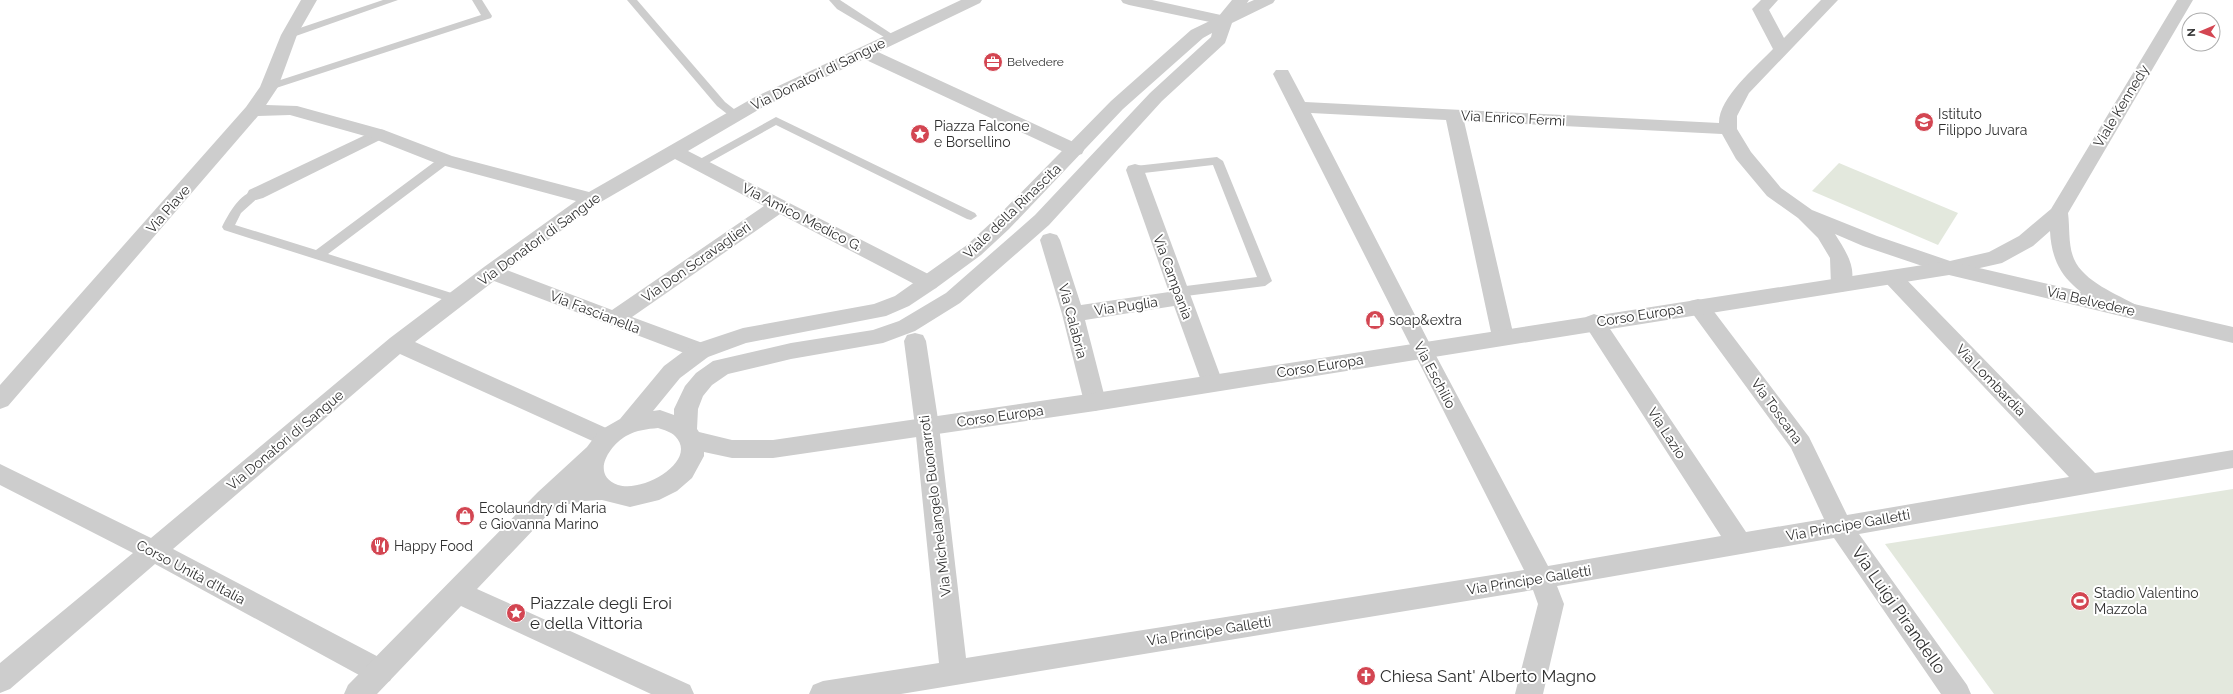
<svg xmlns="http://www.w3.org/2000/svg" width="2233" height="694" font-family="Raleway,sans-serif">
<rect width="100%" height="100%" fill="#fff"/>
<g fill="#e3e8dd">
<polygon points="1839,163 1958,213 1938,245 1812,191"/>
<polygon points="2233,489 2233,694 1994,694 1885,544"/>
</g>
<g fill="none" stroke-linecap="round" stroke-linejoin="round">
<g fill="#cdcdcd" fill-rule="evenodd">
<polygon points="383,0 398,0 293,37 285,37 284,35 285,33"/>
<polygon points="472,0 482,0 492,16 491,18 273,89 265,89 263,87 265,85 481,15"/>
<polygon points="627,0 637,0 725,102 739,113 741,115 739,117 731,117 717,106"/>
<polygon points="829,0 840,0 898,38 893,41 889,40 837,9"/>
<polygon points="776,117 975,213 977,216 971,220 967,219 776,125 701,167 693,167 691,164"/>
<path d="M445,156L449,157L451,160L449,163L328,254L461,296L463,299L461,302H451L224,230L222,227C229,213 239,194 256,190L262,194L241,213L235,225L316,250L441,157Z"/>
<polygon points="1217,157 1223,161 1272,281 1265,286 1178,297 1173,295 1171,292 1173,289 1178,287 1257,277 1213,165 1135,174 1129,170 1135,166"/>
</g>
<polygon fill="#cdcdcd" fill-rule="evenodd" points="378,129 384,130 387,134 384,138 263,198 256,200 249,198 247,194 249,190"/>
<g fill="#cdcdcd" fill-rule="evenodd">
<path d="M301,0H317L297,35L278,87L266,105L297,106L384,130L452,156L589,192L753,98L961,0H982L980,3L878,52L1082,146L1084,150L1082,154L1075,156L1068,154L864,59L765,106L688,151L936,278L939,283L936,288L929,290L922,288L780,214L632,317L708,345L711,351L708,357L700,359L494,281L415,342L615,432L619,438L615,444L607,447L599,444L400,354L173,549L390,663L394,672L390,681L380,684L370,681L155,564L10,689L0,693V663L133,553L0,485V464L151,538L390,338L484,267L576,201L438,164L372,138L290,115L258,116L8,406L0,409V385L246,107L260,87L281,35ZM675,159L764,206L612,310L507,270L599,203Z"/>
<polygon points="1121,0 1152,0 1230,17 1232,20 1230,23 1224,25 1129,5 1123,3"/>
<path d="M1761,0H1778L1769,10L1784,38L1821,0H1838L1749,93L1737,116V129L1751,152L1781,188L1812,210L1877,236L1950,261L1989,252L2019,236L2051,209L2177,0H2193L2068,213C2070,228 2068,245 2074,259C2084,282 2117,294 2138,306L2141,311L2138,316C2125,320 2117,313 2107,308C2072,289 2052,272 2050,231L2033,246L2002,263L1949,275L1863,246L1835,234C1845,250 1860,271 1848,290L1841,292L1834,290L1831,285L1830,258L1818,238L1798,218L1767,196L1736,159L1722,134L1464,121L1514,337L1511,343L1503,345L1495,343L1492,337L1446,120L1311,113L1433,350L1548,566L1721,536L1583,322L1586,317L1594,314L1602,317L1746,532L1824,519L1791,448L1687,306L1690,301L1698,299L1706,301L1809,437L1847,515L2069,477L1885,282L1882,277L1885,272L1892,270L1899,272L2095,473L2233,450V468L1859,534L1967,685L1971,694H1941L1834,538L1557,586L1564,604L1543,694H1515L1538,604L1533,590L901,694H809L813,685L823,681L939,663L915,426L904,341L907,335L915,333L923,335L926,341L939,426L966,658L1524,570L1273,74L1276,70H1288L1305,102L1719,123C1719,97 1756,67 1773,49L1752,9Z"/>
<polygon points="1135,164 1142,166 1144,170 1223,383 1220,389 1212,391 1204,389 1174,306 1085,320 1106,402 1103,408 1095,411 1087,408 1084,402 1062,314 1040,240 1043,235 1050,233 1057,235 1060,240 1081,305 1169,292 1126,170 1128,166"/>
</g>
<path fill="#cdcdcd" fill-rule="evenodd" d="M1232,0H1249L1247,3L1254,0H1275L1273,3L1232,23L1225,43L1162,101L1049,225L960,303L915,331L883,343L791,359L728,374L712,385L703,396L698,409L697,429L699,432L732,440H773L1095,393L1949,261L2233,327V343L1949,275L1095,411L773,458H732L704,452V456L692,478L677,491L659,500L630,507L602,500L584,501L555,507L477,589L690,685L694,694H651L461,606L377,694H344L348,685L538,492L587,447L599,431L620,419L664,366L692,345L743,328L874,304L895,296L967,245L995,219L1111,101L1191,30L1218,17ZM1212,33L1211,37L1150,93L1035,215L946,293L899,321L873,330L791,343L713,361L696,373L685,386L674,409V415L660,410L653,411L680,378L708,357L746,343L886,316L909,306L936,288L981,255L1009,229L1123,109L1203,38ZM658,428C664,430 671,432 675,436C699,460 645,493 618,485C590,475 609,446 626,436C637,430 647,429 658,428Z"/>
</g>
<defs>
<g id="office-disc" transform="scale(1)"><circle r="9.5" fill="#d34652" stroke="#fff"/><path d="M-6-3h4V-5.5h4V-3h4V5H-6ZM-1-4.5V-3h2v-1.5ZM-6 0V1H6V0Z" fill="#fff"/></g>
<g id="school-disc" transform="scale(1)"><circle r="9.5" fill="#d34652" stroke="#fff"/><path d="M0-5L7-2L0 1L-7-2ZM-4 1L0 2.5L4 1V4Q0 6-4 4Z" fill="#fff"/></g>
<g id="sight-disc" transform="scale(1)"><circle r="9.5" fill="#d34652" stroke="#fff"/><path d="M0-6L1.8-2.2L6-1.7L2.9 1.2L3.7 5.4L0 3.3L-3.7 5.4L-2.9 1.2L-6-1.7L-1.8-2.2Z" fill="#fff"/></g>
<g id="shop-disc" transform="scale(1)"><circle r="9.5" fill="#d34652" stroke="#fff"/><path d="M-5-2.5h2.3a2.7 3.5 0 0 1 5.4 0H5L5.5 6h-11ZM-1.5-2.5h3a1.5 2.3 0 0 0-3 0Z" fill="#fff"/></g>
<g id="restaurant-disc" transform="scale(1)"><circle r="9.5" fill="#d34652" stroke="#fff"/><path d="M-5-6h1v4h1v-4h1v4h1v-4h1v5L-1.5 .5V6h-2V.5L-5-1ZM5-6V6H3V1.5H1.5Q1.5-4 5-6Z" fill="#fff"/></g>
<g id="stadium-disc" transform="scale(1)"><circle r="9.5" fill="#d34652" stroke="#fff"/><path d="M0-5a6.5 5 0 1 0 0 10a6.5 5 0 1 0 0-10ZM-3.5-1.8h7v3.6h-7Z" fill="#fff"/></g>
<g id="church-disc" transform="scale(1)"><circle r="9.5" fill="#d34652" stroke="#fff"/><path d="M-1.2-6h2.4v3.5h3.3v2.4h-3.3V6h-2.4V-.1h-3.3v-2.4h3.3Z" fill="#fff"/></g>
</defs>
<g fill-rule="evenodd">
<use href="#office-disc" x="993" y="62"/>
<use href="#school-disc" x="1924" y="122"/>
<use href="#sight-disc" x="920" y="134"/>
<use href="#shop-disc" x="1375" y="320"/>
<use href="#shop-disc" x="465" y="516"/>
<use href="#restaurant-disc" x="380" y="546"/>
<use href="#stadium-disc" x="2080" y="601"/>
<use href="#sight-disc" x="516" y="613"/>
<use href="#church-disc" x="1366" y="676"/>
</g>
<g text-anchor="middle" stroke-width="4" stroke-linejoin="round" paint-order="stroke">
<g font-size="12" fill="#303030" stroke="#fff" text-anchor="start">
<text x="1007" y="66">Belvedere</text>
</g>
<g font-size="14" fill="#303030" stroke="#fff">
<text transform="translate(818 74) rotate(-26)" y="5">Via Donatori di Sangue</text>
<text transform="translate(2121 106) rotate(-59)" y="5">Viale Kennedy</text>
<text transform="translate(1513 118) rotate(3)" y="5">Via Enrico Fermi</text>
<text transform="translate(168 209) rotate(-49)" y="5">Via Piave</text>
<text transform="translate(1012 211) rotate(-44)" y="5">Viale della Rinascita</text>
<text transform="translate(802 217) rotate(27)" y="5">Via Amico Medico G.</text>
<text transform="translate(539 239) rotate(-36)" y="5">Via Donatori di Sangue</text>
<text transform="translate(696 262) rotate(-35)" y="5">Via Don Scravaglieri</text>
<text transform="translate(1173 277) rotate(70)" y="5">Via Campania</text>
<text transform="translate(2091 301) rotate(13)" y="5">Via Belvedere</text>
<text transform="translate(1126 306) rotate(-8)" y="5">Via Puglia</text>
<text transform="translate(595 312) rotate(21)" y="5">Via Fascianella</text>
<text transform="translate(1640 315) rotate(-9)" y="5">Corso Europa</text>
<text transform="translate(1073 321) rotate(75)" y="5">Via Calabria</text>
<text transform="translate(1320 366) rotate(-9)" y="5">Corso Europa</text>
<text transform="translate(1435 375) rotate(62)" y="5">Via Eschilio</text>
<text transform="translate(1991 380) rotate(46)" y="5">Via Lombardia</text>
<text transform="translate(1777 411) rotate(54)" y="5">Via Toscana</text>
<text transform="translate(1000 416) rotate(-8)" y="5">Corso Europa</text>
<text transform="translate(1667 433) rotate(57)" y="5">Via Lazio</text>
<text transform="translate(285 440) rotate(-40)" y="5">Via Donatori di Sangue</text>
<text transform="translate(935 506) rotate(-97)" y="5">Via Michelangelo Buonarroti</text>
<text transform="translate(1848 525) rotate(-10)" y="5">Via Principe Galletti</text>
<text transform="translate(191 572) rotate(28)" y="5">Corso Unità d'Italia</text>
<text transform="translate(1529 580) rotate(-9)" y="5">Via Principe Galletti</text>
<text transform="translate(1209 631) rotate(-9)" y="5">Via Principe Galletti</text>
</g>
<g font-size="14" fill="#303030" stroke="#fff" text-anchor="start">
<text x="1938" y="119">Istituto<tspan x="1938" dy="16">Filippo Juvara</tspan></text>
<text x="934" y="131">Piazza Falcone<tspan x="934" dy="16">e Borsellino</tspan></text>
<text x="1389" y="325">soap&amp;extra</text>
<text x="479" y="513">Ecolaundry di Maria<tspan x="479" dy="16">e Giovanna Marino</tspan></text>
<text x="394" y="551">Happy Food</text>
<text x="2094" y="598">Stadio Valentino<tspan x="2094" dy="16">Mazzola</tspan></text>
</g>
<g font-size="17" fill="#303030" stroke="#fff" text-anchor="start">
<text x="530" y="609">Piazzale degli Eroi<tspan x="530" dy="20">e della Vittoria</tspan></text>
<text x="1380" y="682">Chiesa Sant' Alberto Magno</text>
</g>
<g font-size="17" fill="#303030" stroke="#fff">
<text transform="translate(1899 610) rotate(55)" y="6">Via Luigi Pirandello</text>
</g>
</g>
<g transform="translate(2201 32) rotate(268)"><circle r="19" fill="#ffffff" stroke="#acacac"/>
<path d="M0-3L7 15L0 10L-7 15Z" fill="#d34652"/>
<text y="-6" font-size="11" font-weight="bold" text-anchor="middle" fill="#303030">N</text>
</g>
</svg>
